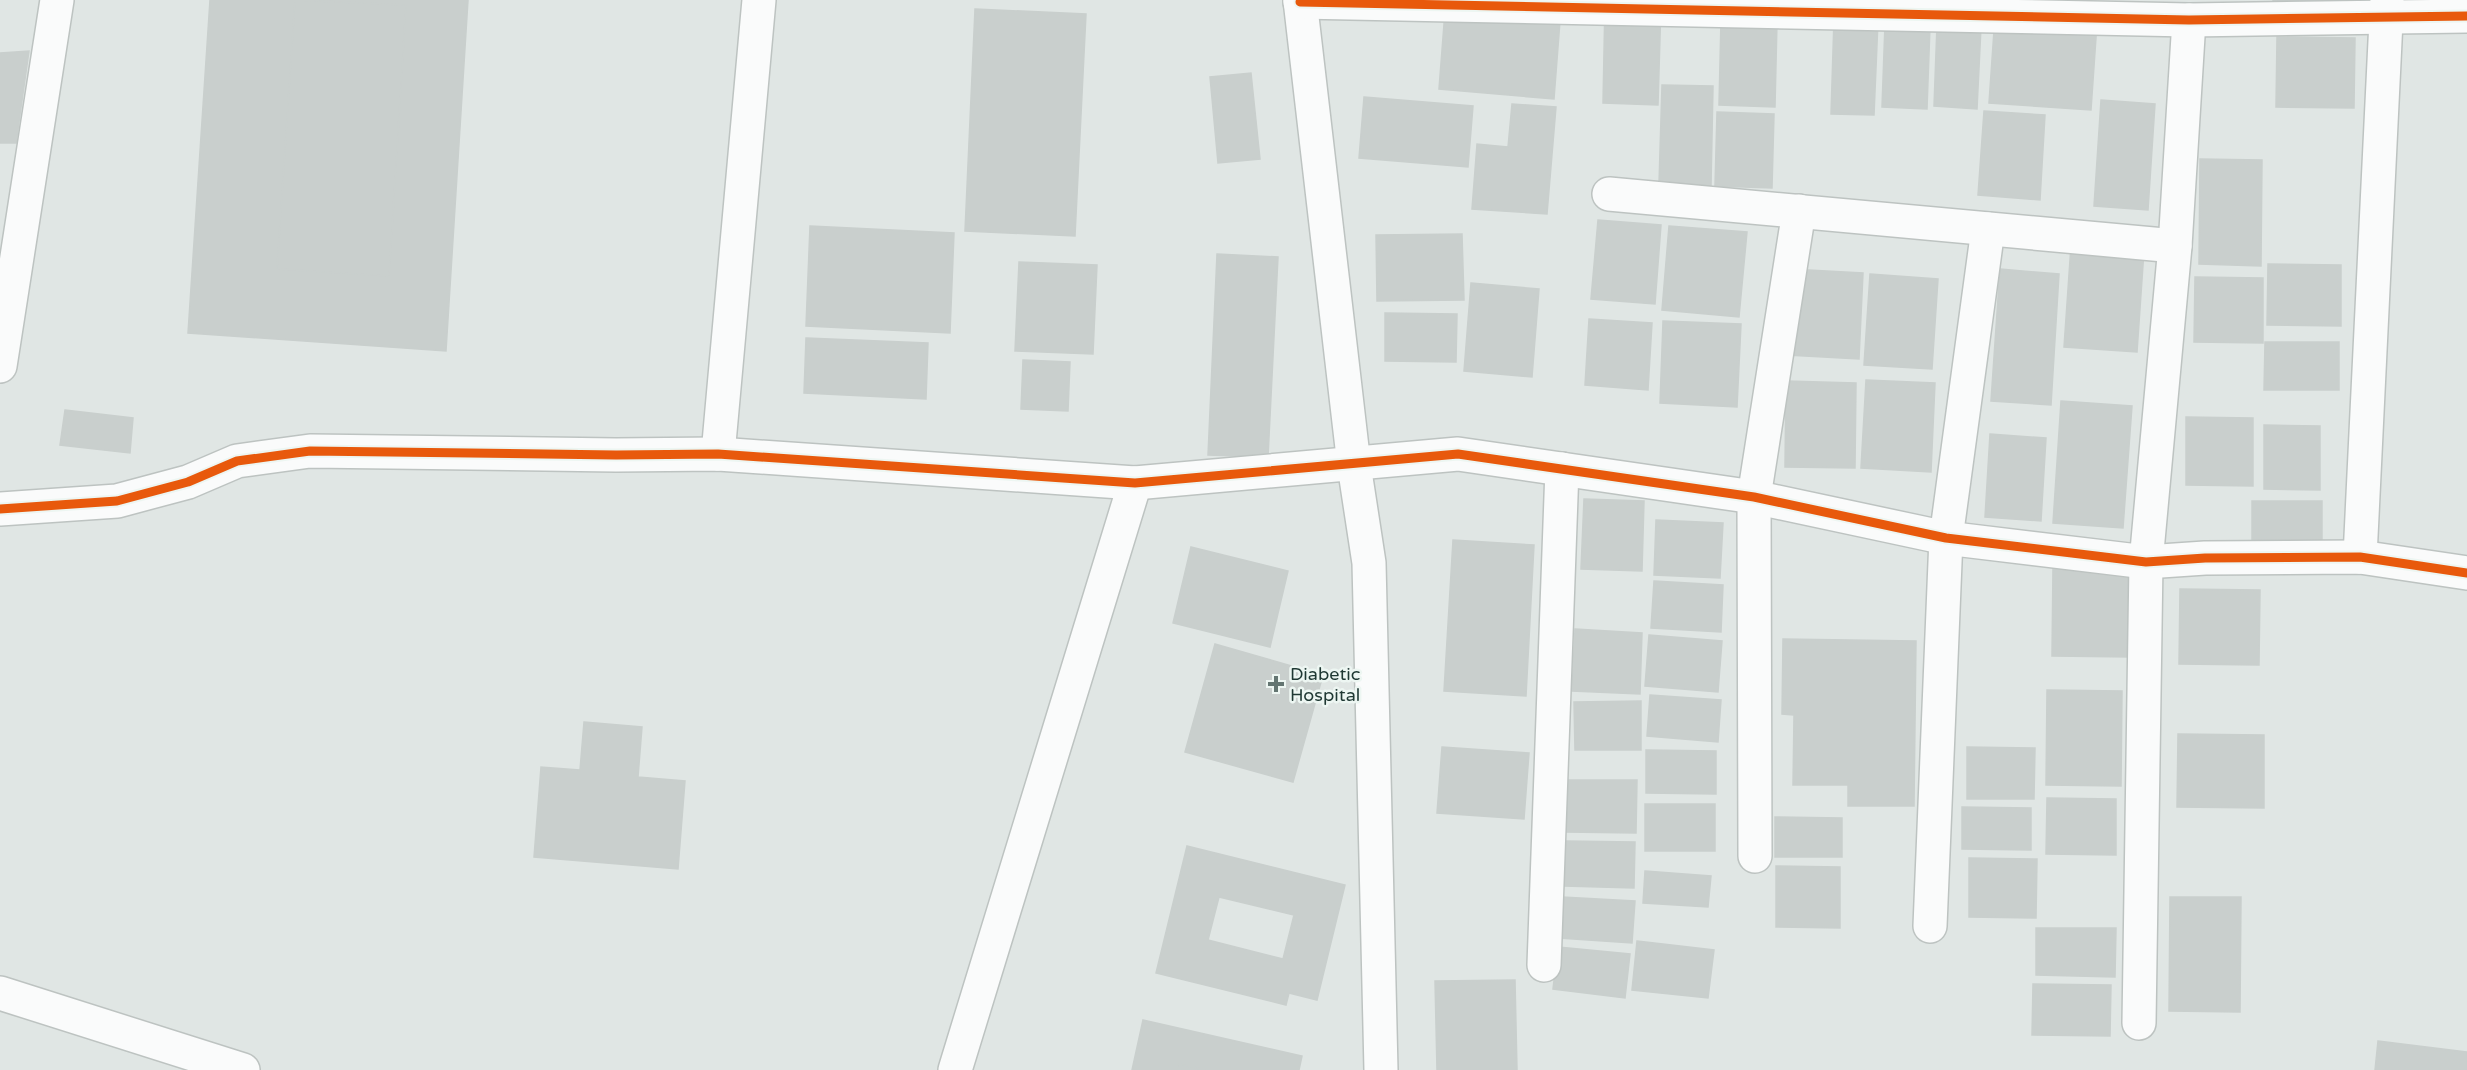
<svg xmlns="http://www.w3.org/2000/svg" width="2467" height="1070" font-family="'Varela Round',sans-serif">
<rect width="100%" height="100%" fill="#e0e6e4"/>
<g fill="#c9cfcd" stroke="#c9cfcd" stroke-width="1.5" fill-rule="evenodd">
<polygon points="210,0 468,0 446,351 188,333"/>
<polygon points="295,0 406,5 389,276 277,269"/>
<polygon points="2273,0 2325,0 2325,7 2273,4"/>
<polygon points="1605,1 1661,3 1658,105 1603,103"/>
<polygon points="975,9 1086,14 1075,236 965,231"/>
<polygon points="1445,11 1560,21 1554,99 1439,89"/>
<polygon points="1995,16 2097,23 2091,110 1989,103"/>
<polygon points="1834,19 1878,21 1874,115 1831,114"/>
<polygon points="1721,20 1777,22 1775,107 1719,105"/>
<polygon points="1885,24 1930,26 1927,109 1882,107"/>
<polygon points="1937,25 1981,27 1977,109 1934,106"/>
<polygon points="2277,37 2355,38 2354,108 2276,107"/>
<polygon points="29,51 16,143 0,143 0,53"/>
<polygon points="1251,73 1260,159 1218,163 1210,77"/>
<polygon points="1662,85 1713,86 1711,186 1659,184"/>
<polygon points="1364,97 1473,106 1468,167 1359,158"/>
<polygon points="2101,100 2155,104 2148,210 2094,206"/>
<polygon points="1512,104 1556,107 1547,214 1472,209 1477,144 1508,147"/>
<polygon points="1984,111 2045,115 2040,200 1978,195"/>
<polygon points="1717,112 1774,114 1772,188 1715,186"/>
<polygon points="2200,159 2262,160 2261,266 2199,264"/>
<polygon points="1598,220 1661,225 1655,304 1591,299"/>
<polygon points="810,226 954,233 950,333 806,326"/>
<polygon points="1669,226 1747,232 1739,317 1662,310"/>
<polygon points="2072,231 2145,236 2137,352 2064,347"/>
<polygon points="1462,234 1464,300 1377,301 1376,235"/>
<polygon points="1217,254 1278,257 1268,457 1208,455"/>
<polygon points="1019,262 1097,265 1093,354 1015,351"/>
<polygon points="2268,264 2341,265 2341,326 2267,325"/>
<polygon points="1790,269 1863,273 1859,359 1787,355"/>
<polygon points="2000,269 2059,274 2051,405 1991,401"/>
<polygon points="1870,274 1938,279 1932,369 1864,365"/>
<polygon points="2195,277 2263,278 2263,343 2194,342"/>
<polygon points="1471,283 1539,289 1532,377 1464,371"/>
<polygon points="1385,313 1457,314 1456,362 1385,361"/>
<polygon points="1589,319 1652,323 1648,390 1585,385"/>
<polygon points="1663,321 1741,324 1737,407 1660,403"/>
<polygon points="806,338 928,343 926,399 804,393"/>
<polygon points="2265,342 2339,342 2339,390 2264,390"/>
<polygon points="1023,360 1070,362 1068,411 1021,409"/>
<polygon points="1866,380 1935,383 1931,472 1861,468"/>
<polygon points="1786,381 1856,383 1855,468 1785,467"/>
<polygon points="2061,401 2132,406 2123,528 2053,523"/>
<polygon points="65,410 133,418 130,453 60,445"/>
<polygon points="2186,417 2253,418 2253,486 2186,485"/>
<polygon points="2264,425 2320,426 2320,490 2264,489"/>
<polygon points="1990,434 2046,438 2041,521 1985,517"/>
<polygon points="1584,499 1644,501 1642,571 1581,569"/>
<rect x="2252" y="501" width="70" height="44"/>
<polygon points="1656,520 1723,523 1720,578 1654,575"/>
<polygon points="1453,540 1534,545 1526,696 1444,691"/>
<polygon points="1191,547 1288,571 1270,647 1173,623"/>
<polygon points="2053,567 2132,567 2131,657 2052,656"/>
<polygon points="1654,581 1723,585 1721,632 1651,628"/>
<polygon points="2180,589 2260,590 2259,665 2179,664"/>
<polygon points="1575,629 1642,633 1640,694 1572,691"/>
<polygon points="1649,635 1722,641 1718,692 1645,686"/>
<polygon points="1783,639 1916,641 1914,806 1848,806 1848,785 1793,785 1794,715 1782,714"/>
<polygon points="1215,644 1323,675 1293,782 1185,752"/>
<polygon points="2047,690 2122,691 2121,786 2046,785"/>
<polygon points="1650,695 1721,700 1718,742 1647,736"/>
<polygon points="1641,701 1641,750 1575,750 1574,702"/>
<polygon points="584,722 642,727 638,777 685,781 678,869 534,857 541,767 580,770"/>
<polygon points="2178,734 2264,735 2264,808 2177,807"/>
<polygon points="1442,747 1529,753 1524,819 1437,813"/>
<polygon points="1967,747 2035,748 2034,799 1967,799"/>
<polygon points="1646,750 1716,751 1716,794 1646,793"/>
<polygon points="1566,780 1637,780 1636,833 1565,832"/>
<polygon points="2047,798 2116,799 2116,855 2046,854"/>
<rect x="1645" y="804" width="70" height="47"/>
<polygon points="1962,807 2031,808 2031,850 1962,849"/>
<polygon points="1775,817 1842,818 1842,857 1775,857"/>
<polygon points="1565,841 1635,842 1634,888 1564,886"/>
<path d="M1187,846L1345,885L1317,1000L1289,993L1286,1005L1156,973ZM1219,897L1294,915L1283,959L1208,940Z"/>
<polygon points="1969,858 2037,859 2036,918 1969,917"/>
<polygon points="1776,866 1840,867 1840,928 1776,927"/>
<polygon points="1645,871 1711,876 1708,907 1643,903"/>
<polygon points="1562,897 1635,901 1632,943 1559,938"/>
<polygon points="2170,897 2241,897 2240,1012 2169,1011"/>
<polygon points="2036,928 2116,928 2115,977 2036,975"/>
<polygon points="1637,941 1714,950 1708,998 1632,990"/>
<polygon points="1558,947 1630,954 1625,998 1553,989"/>
<polygon points="1515,980 1517,1070 1437,1070 1435,981"/>
<polygon points="2033,984 2111,985 2110,1036 2032,1035"/>
<polygon points="1143,1020 1302,1056 1299,1070 1132,1070"/>
<polygon points="2378,1041 2467,1052 2467,1070 2375,1070"/>
<polygon points="1178,1064 1206,1070 1177,1070"/>
</g>
<g fill="none" stroke-linecap="round" stroke-linejoin="round">
<g stroke="#bdc3c1" stroke-width="36">
<g id="minor">
<polyline points="1300,0 1354,465 1369,563 1381,1070"/>
<polyline points="1300,2 2189,20 2467,16"/>
<polyline points="1609,194 2175,246"/>
<polyline points="0,366 57,0"/>
<polyline points="718,454 759,0"/>
<polyline points="0,509 117,501 188,482 237,461 310,451 616,455 718,454 1135,483 1458,454 1754,497 1946,538 2146,562 2205,558 2360,557 2467,573"/>
<polyline points="2360,557 2387,0"/>
<polyline points="1755,856 1754,497 1799,211"/>
<polyline points="1930,926 1946,538 1988,229"/>
<polyline points="1544,965 1562,469"/>
<polyline points="0,993 243,1070"/>
<polyline points="2139,1023 2146,562 2175,246 2189,20"/>
<polyline points="955,1070 1135,483"/>
</g>
</g>
<use href="#minor" stroke="#fafbfb" stroke-width="33"/>
<g stroke="#edf6f2" stroke-width="13">
<g id="cycleway">
<polyline points="1300,2 2189,20 2467,16"/>
<polyline points="0,509 117,501 188,482 237,461 310,451 616,455 718,454 1135,483 1458,454 1754,497 1946,538 2146,562 2205,558 2360,557 2467,573"/>
</g>
</g>
<use href="#cycleway" stroke="#e8590c" stroke-width="9"/>
</g>
<path fill="#637571" stroke="#edf6f2" stroke-width="2" d="M1273 675h6v6h6v6h-6v6h-6v-6h-6v-6h6z"/>
<g text-anchor="middle" stroke-width="5" stroke-linejoin="round" paint-order="stroke">
<g font-size="18" fill="#1f3833" stroke="#edf6f2" text-anchor="start">
<text x="1290" y="680">Diabetic<tspan x="1290" dy="21">Hospital</tspan></text>
</g>
</g>
</svg>
